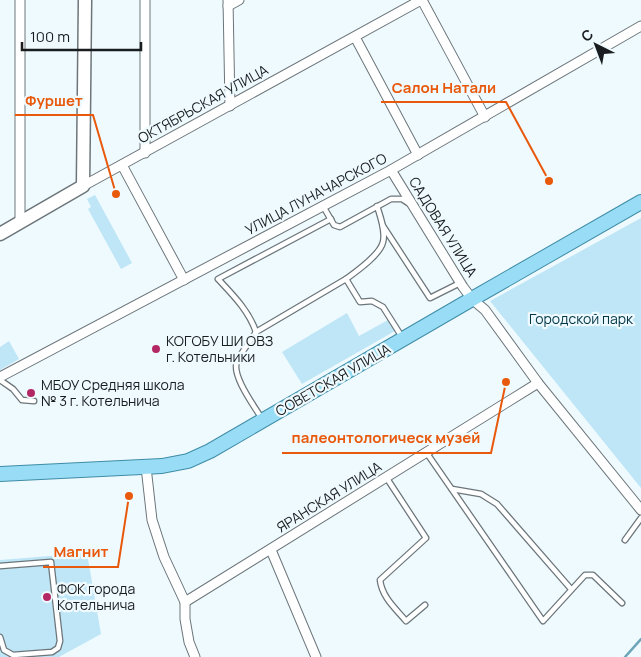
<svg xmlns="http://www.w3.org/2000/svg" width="641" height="657" font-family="Manrope,sans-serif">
<rect width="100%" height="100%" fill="#effaff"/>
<g fill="#bee6f6">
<polygon points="95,195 132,263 121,269 88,209 91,207 87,199"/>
<polygon points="641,218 641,488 490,301"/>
<polygon points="347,313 359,336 388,320 395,331 302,384 282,352"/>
<polygon points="9,341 19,359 0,370 0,347"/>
<polygon points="87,553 101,634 59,657 0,657 0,560"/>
</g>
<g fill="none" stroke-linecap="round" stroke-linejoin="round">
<polyline stroke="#6ca4b9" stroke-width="2.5" points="625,657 641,639"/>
<g stroke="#6c767a" stroke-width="7">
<g id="lane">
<polyline points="323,206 334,225 340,227 391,199 402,199 408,203"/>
<polyline points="383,226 430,298 460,283"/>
<path d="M346,279C357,271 380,255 383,242C386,231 380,216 377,206"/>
<polyline points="256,332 346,279 360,302 372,301 383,307 402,337"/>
<polyline points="0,380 13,389 22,400 34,401"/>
<path d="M262,419C255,407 231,375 237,362C241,352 250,342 256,332C249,311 233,295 218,279L331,219"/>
<polyline points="426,452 543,621 585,575 593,575 622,603"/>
<path d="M386,477L426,538L380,580C382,597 395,608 406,621L425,605"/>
<polyline points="452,489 481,494 497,504 571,589"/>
<polyline points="625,540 641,518"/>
<polyline points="0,566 51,562 60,641 58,648 52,652 13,655 4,650 0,637"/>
</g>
</g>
<g stroke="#6c767a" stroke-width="11">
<g id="street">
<polyline points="20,0 20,222"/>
<polyline points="228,0 230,106"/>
<polyline points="422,0 485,117"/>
<polyline points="228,6 239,0"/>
<polyline points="355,37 418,155"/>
<polyline points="145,153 145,0"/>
<polyline points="122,165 184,280"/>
<polyline points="391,170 463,287 472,299 485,310 538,383 641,510"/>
<polyline points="83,186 421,0"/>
<polyline points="0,377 391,170 641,26"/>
<polyline points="146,467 152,520 164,557 185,602 185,619 189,642 195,657"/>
<polyline points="271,550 316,657"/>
<polyline points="185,602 538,383"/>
</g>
</g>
<g stroke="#6c767a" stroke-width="15">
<polyline id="secondary" points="0,234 83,186 85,0"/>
</g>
<g stroke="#3f8ca6" stroke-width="16">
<polyline id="primary" points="0,474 162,466 188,461 210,451 472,299 641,202"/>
</g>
<use href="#lane" stroke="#fff" stroke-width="4.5"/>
<use href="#street" stroke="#fff" stroke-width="9"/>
<use href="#secondary" stroke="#fff" stroke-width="12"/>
<use href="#primary" stroke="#98ddf5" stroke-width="14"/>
</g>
<g fill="#b22764" stroke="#effaff" stroke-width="2">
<circle cx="156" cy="349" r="5"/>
<circle cx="31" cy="393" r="5"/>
<circle cx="47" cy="597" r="5"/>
</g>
<g text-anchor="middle" stroke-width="4.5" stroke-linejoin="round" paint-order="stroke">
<g font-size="14" fill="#191d1f" stroke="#effaff">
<text transform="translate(203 104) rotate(-29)" y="5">ОКТЯБРЬСКАЯ УЛИЦА</text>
<text transform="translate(316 194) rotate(-28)" y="5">УЛИЦА ЛУНАЧАРСКОГО</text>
<text transform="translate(443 227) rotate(58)" y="5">САДОВАЯ УЛИЦА</text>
<text transform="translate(333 380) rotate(-30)" y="5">СОВЕТСКАЯ УЛИЦА</text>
<text transform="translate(329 497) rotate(-32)" y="5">ЯРАНСКАЯ УЛИЦА</text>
</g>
<g font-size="14" fill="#013646" stroke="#effaff">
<text x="581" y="324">Городской парк</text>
</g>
<g font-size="14" fill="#191d1f" stroke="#effaff" text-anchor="start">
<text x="166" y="346">КОГОБУ ШИ ОВЗ<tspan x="166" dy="16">г. Котельники</tspan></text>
<text x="41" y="390">МБОУ Средняя школа<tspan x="41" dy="16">№ 3 г. Котельнича</tspan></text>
<text x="57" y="594">ФОК города<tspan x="57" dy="16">Котельнича</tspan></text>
</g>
</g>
<path fill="none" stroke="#e8590c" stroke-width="2" d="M549 181L506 102H381M116 194L93 115H15M506 382L491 453H282M129 496L118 567H43"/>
<g fill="#e8590c" stroke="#effaff" stroke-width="2">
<circle cx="549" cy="181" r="5"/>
<circle cx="116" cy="194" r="5"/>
<circle cx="506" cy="382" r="5"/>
<circle cx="129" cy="496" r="5"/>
</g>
<g font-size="15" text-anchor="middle" font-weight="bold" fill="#e8590c" stroke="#effaff" stroke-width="4.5" stroke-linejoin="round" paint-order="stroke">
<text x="444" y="93">Салон Натали</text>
<text x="54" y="106">Фуршет</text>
<text x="386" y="443">палеонтологическ музей</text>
<text x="81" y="557">Магнит</text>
</g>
<g transform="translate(596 45) rotate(318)" stroke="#effaff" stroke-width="4" paint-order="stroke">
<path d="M0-4L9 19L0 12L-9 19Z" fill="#191d1f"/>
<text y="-8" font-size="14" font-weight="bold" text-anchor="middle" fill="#191d1f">С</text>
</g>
<path d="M22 42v8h119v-8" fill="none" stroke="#191d1f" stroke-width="2.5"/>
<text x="30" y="42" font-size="15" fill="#191d1f" stroke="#effaff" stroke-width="4" paint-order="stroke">100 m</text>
</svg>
